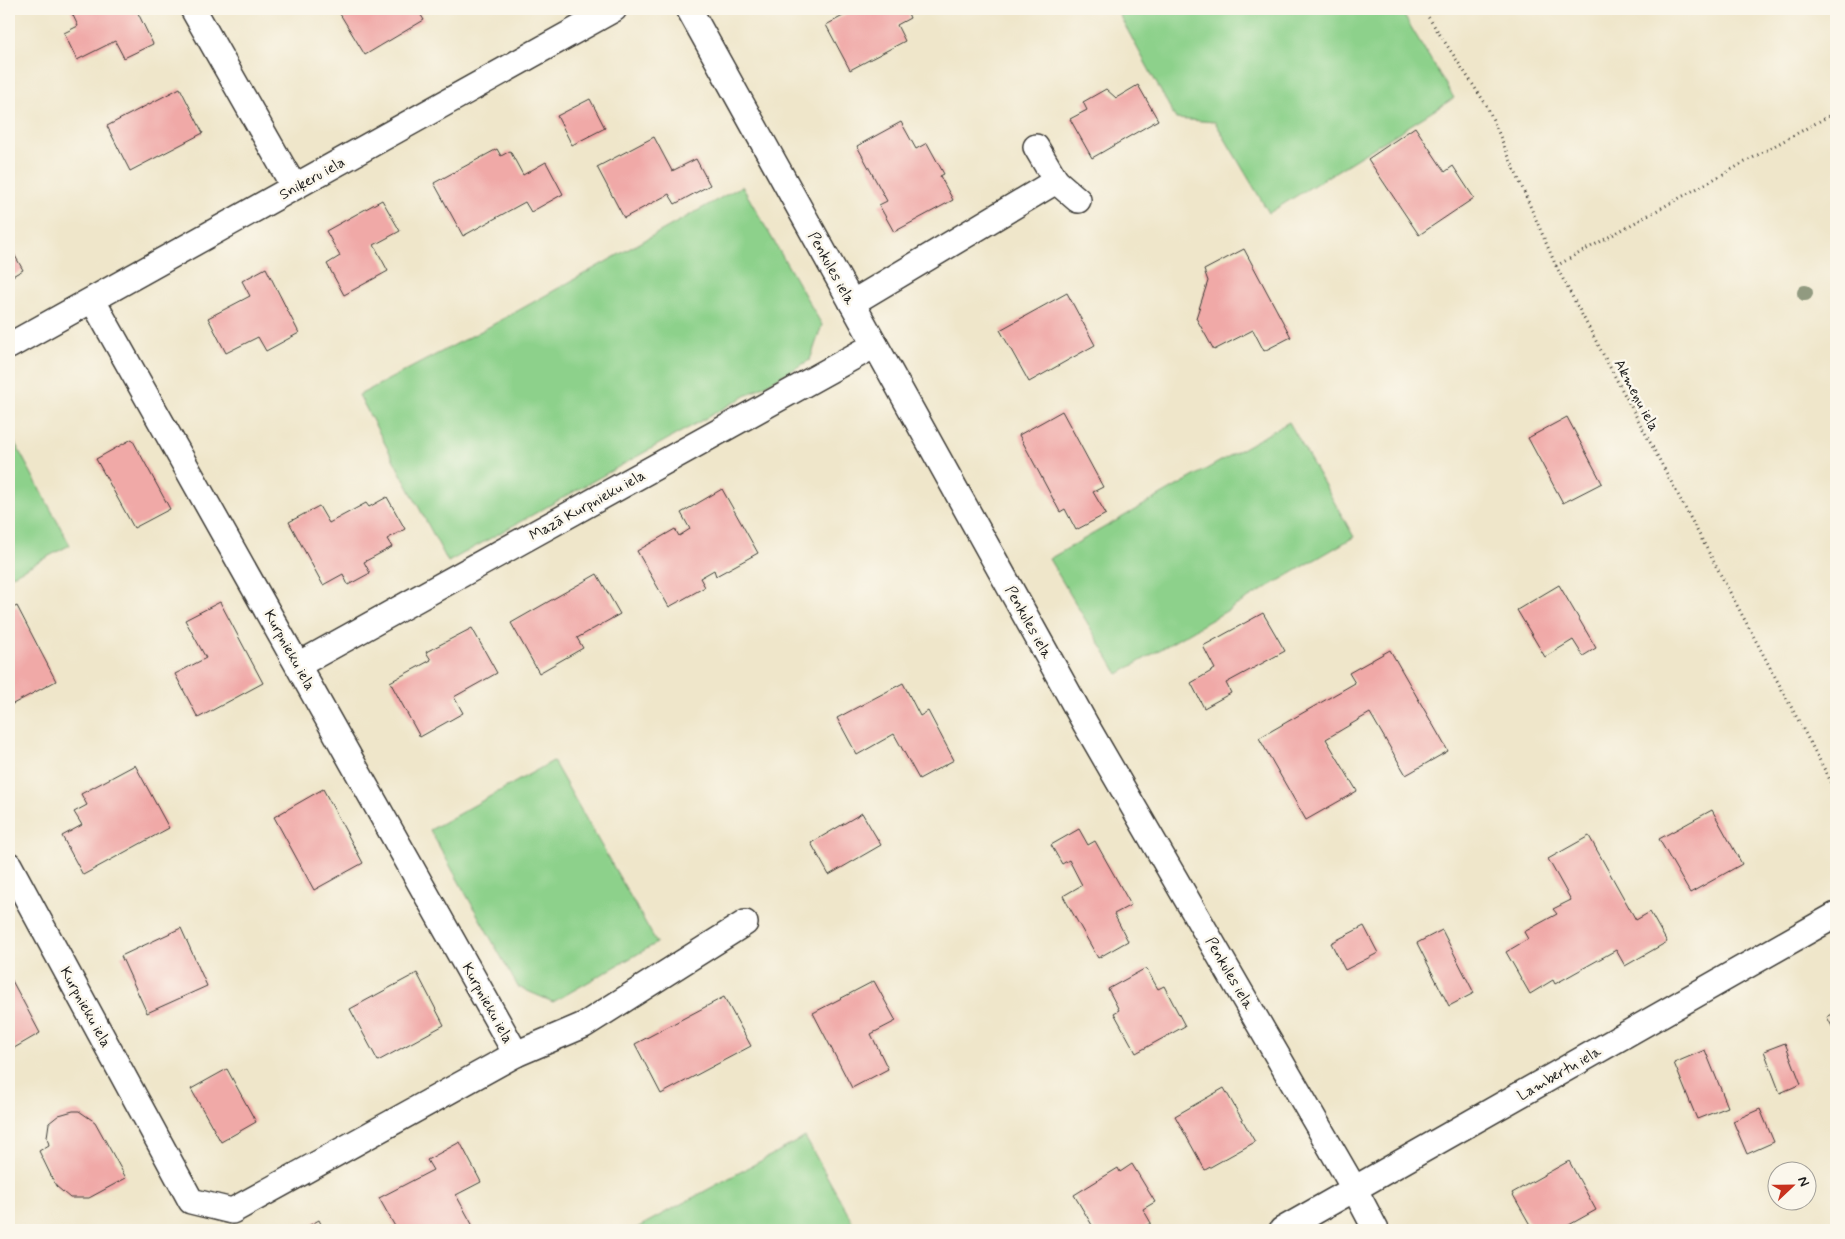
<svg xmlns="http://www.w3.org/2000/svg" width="1845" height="1239" font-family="Mynerve,sans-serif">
<rect width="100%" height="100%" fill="#fbf7ec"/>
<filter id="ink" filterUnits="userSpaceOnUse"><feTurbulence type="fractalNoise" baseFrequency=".02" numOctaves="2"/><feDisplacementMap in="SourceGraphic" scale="10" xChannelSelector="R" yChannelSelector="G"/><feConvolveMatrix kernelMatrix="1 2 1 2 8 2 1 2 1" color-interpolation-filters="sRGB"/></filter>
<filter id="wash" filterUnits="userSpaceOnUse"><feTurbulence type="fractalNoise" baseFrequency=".0096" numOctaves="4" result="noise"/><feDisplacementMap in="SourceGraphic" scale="20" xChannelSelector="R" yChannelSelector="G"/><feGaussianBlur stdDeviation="1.12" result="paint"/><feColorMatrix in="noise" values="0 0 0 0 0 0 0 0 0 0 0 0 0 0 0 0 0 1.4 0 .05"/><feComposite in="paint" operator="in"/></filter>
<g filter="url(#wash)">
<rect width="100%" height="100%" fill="#efe6ca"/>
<g fill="#8dd18b" stroke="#547654">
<polygon points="1116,9 1400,9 1454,98 1269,213 1215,122 1176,119"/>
<polygon points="742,186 822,325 810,360 448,562 359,395 485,329"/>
<polygon points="1289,422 1354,537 1118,674 1049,559"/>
<polygon points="9,432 70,545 9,577"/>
<polygon points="553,761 657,943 553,1002 518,987 430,830"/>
<polygon points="805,1137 857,1230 633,1230"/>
</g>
<g id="blocks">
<g fill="#f0a9a7">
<polygon points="70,9 136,9 153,44 124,58 115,41 77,60 64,33 78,26"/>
<polygon points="337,9 417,9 424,20 365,55"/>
<polygon points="856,9 906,9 910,18 897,25 905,41 850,70 826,25"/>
<polygon points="1138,85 1158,120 1092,158 1070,119 1087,110 1083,102 1106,89 1116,98"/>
<polygon points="180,88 203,133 130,171 107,126"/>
<polygon points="590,99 605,128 572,145 557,116"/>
<polygon points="901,122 916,149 927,143 944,174 940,176 953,200 894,232 879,205 887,201 857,146"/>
<polygon points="1415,127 1445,172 1453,166 1474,198 1419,235 1368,159"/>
<polygon points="654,137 672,171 696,159 710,185 675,204 669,194 624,218 597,167"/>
<polygon points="497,149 501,156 510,151 523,175 546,162 563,194 531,212 525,202 463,236 434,183"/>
<polygon points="382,200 400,231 374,245 388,271 344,295 327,264 340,256 326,231"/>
<polygon points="9,245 23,270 9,278"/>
<polygon points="1244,249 1291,337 1264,351 1253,330 1214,350 1196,318 1208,281 1204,270"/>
<polygon points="266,268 299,333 266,351 258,337 226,353 208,318 250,296 242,281"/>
<polygon points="1067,293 1095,345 1029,382 1000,330"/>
<polygon points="1062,411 1103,487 1093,492 1106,514 1076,530 1065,509 1060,512 1019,435"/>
<polygon points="1567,417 1602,483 1563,503 1528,438"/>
<polygon points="132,439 170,509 134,528 96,459"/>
<polygon points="722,489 758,553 716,576 714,570 700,578 705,587 669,607 637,551 675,529 679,536 690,529 681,513"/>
<polygon points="387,497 405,529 387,539 392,547 364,562 370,573 348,585 343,574 323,585 289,522 319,506 329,523 366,503 369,507"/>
<polygon points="597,574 620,614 577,638 583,648 539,673 511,623"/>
<polygon points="1559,585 1596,648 1583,656 1573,640 1545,657 1517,610"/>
<polygon points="220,602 263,683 198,718 175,674 206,658 185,620"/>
<polygon points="17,606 56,681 9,706 9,610"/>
<polygon points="1263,613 1285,651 1226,683 1231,693 1204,708 1191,683 1215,669 1203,646"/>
<polygon points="472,628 497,673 454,697 463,713 420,737 390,682 431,660 426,652"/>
<polygon points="1390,650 1448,751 1406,775 1370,713 1326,739 1357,791 1306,820 1259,738 1355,683 1349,673"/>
<polygon points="903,683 920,716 928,711 954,760 919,779 894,734 857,755 837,718"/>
<polygon points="135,765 169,828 83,875 62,836 82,825 74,812 87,805 81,794"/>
<polygon points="323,789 363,863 314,890 274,817"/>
<polygon points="1712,810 1742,864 1690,893 1659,839"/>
<polygon points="862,813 881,845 829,875 811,843"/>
<polygon points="1079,829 1088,845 1095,841 1131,905 1114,914 1128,941 1098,958 1063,896 1082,885 1069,860 1062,864 1051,845"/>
<polygon points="1589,836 1636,920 1650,912 1667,942 1625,966 1616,950 1555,984 1553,980 1530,994 1506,952 1528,939 1524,932 1557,914 1553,909 1571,900 1548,859"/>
<polygon points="1364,926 1378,953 1345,970 1331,943"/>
<polygon points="181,928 207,986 147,1013 121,956"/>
<polygon points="1442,930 1474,993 1449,1006 1417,943"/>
<polygon points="1146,968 1158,989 1164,986 1185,1026 1136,1053 1114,1013 1119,1010 1108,989"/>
<polygon points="417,973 444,1025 378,1061 350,1009"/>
<polygon points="9,975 40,1033 9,1051"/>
<polygon points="874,981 896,1021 871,1034 888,1069 852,1088 813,1013"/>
<polygon points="724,997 751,1046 661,1094 635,1044"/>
<polygon points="1836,1012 1836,1034 1827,1017"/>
<polygon points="1785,1043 1801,1084 1780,1093 1764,1051"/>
<polygon points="1705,1050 1728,1107 1697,1119 1674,1063"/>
<polygon points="227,1069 256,1122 221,1142 191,1089"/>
<polygon points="1224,1088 1255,1142 1205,1170 1175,1116"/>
<polygon points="1760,1109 1774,1142 1747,1154 1733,1121"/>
<polygon points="73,1111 79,1111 95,1122 126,1178 89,1198 70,1198 56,1186 39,1151 49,1145 47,1137 49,1123 59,1115"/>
<polygon points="460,1142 481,1182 456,1195 473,1226 464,1230 397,1230 379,1198 433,1170 427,1160"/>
<polygon points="1569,1161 1596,1210 1560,1230 1533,1230 1512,1193"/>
<polygon points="1132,1164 1155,1202 1143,1209 1151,1223 1139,1230 1095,1230 1074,1195 1118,1168 1120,1172"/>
<polygon points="319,1220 324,1230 301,1230"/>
</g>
</g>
</g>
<g filter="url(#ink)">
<use href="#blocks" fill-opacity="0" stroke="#3c3a36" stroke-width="1"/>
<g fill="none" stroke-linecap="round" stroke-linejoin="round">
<g stroke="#3c3a36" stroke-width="28">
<g id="street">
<polyline points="193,9 294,187"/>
<polyline points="689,9 1086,725 1355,1190 1376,1230"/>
<polyline points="1056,181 1078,200"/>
<polyline points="93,301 516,1054"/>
<polyline points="852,303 1056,181 1036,147"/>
<polyline points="9,346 614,9"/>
<polyline points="298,665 875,345"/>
<polyline points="9,865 191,1201 232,1211 516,1054 584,1025 745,923"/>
<polyline points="1282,1230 1836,915"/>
</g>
</g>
<g stroke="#3c3a36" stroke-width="3" stroke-dasharray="1 4" stroke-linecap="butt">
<polyline points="1423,9 1487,106 1556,266 1836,791"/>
<polyline points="1556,266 1836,112"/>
</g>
<use href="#street" stroke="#fff" stroke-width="25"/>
</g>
<circle fill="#919a80" cx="1805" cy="293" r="8"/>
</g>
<g text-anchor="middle" stroke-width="5" stroke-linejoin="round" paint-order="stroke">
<g font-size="15" fill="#1c1c1c" stroke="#fbf7ec">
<text transform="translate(312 178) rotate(-29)" y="5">Sniķeru iela</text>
<text transform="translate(832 268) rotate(61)" y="5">Penkules iela</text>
<text transform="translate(1637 395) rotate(62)" y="5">Akmeņu iela</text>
<text transform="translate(587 505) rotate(-29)" y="5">Mazā Kurpnieku iela</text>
<text transform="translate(1029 622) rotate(61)" y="5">Penkules iela</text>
<text transform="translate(290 650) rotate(61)" y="5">Kurpnieku iela</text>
<text transform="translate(1230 973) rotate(60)" y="5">Penkules iela</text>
<text transform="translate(488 1003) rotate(61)" y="5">Kurpnieku iela</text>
<text transform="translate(86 1007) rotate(61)" y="5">Kurpnieku iela</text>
<text transform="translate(1559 1073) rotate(-30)" y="5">Lambertu iela</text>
</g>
</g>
<rect width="1845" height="1239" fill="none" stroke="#fbf7ec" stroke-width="30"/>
<g transform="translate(1792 1186) rotate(68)"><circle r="24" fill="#fbf7ec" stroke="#a29f99"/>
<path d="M0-4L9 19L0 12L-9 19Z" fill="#c8321e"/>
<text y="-8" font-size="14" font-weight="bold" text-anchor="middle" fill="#1c1c1c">N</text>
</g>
</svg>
